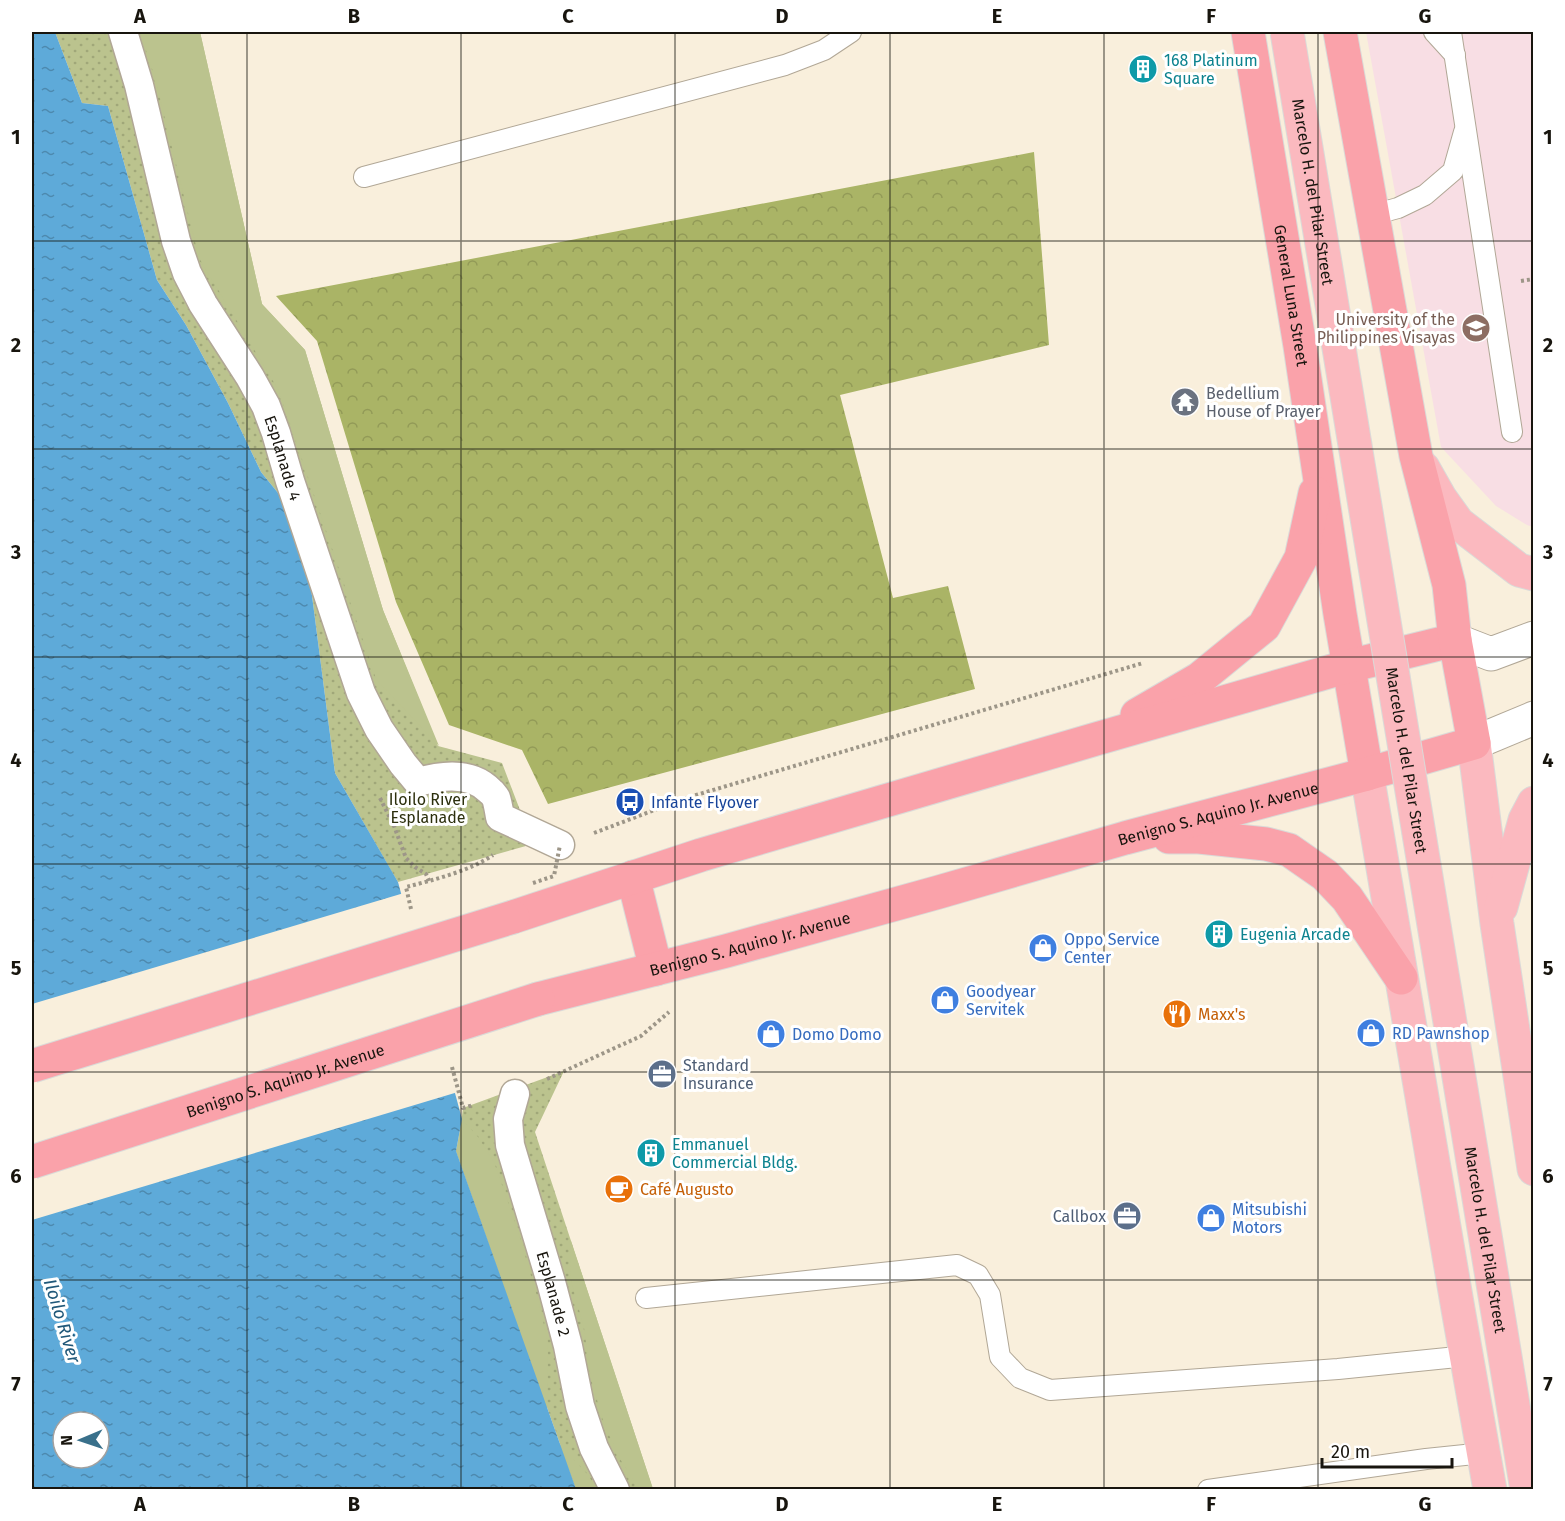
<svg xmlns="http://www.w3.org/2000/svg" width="1565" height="1521" font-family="'Fira Sans',sans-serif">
<defs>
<pattern id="grass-dots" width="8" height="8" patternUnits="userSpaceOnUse" patternTransform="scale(1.5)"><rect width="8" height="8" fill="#bbc38e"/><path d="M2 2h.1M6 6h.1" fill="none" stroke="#a0a779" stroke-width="1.8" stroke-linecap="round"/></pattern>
<pattern id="forest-crowns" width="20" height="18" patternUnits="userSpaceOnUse" patternTransform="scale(1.5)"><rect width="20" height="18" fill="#aab466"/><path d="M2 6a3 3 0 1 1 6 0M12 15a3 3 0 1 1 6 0" fill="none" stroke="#929a57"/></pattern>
<pattern id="water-ripples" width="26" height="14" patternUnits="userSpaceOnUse" patternTransform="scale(1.5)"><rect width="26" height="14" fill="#5eaad9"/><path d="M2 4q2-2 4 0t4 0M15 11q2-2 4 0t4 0" fill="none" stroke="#4d89ae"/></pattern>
</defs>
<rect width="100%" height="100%" fill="#f9efdc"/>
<polygon fill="#f8dee4" points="1366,32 1533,32 1533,527 1527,525 1496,506 1441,447"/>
<g fill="url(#grass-dots)">
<polygon points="55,32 200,32 262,304 305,350 383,610 438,746 502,763 533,844 398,882 392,872 335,773 311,588 287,504 261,472 228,403 186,325 157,280 108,106 82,103"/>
<polygon points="564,1071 535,1132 653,1489 576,1489 456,1151 459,1140 463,1108"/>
</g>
<polygon fill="url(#forest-crowns)" points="1034,152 1049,345 840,395 893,598 948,586 975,689 548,804 522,750 449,725 396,602 317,341 276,296"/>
<g fill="#bbc38e">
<polygon points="140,32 200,32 262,304 305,350 383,610 439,746 376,679 279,391 199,258 155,78"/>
<polygon points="462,1119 478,1137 494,1162 518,1231 539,1303 548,1343 547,1411 456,1151"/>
<polygon points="571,1241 653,1489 639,1489 620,1459 604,1424 591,1379 584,1328 570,1277"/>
<polygon points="558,1442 589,1476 596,1489 576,1489"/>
</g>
<path fill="url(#water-ripples)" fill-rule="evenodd" d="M32,32H55L82,103L108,106L157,280L186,325L228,403L261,472L287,504L311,588L335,773L398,882L462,1119L456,1151L576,1489H32ZM63,1422H99V1458H63Z"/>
<polygon fill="#f9efdc" points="404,893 458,1092 32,1220 32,1004"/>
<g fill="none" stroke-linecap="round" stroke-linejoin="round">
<g stroke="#b1a796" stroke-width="22">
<g id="service">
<polyline points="1434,32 1455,55"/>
<polyline points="1451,32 1512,432"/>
<polyline points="364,177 785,65 824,50 851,32"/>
<polyline points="1372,215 1398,208 1425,195 1453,171 1464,132"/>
<polyline points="646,1298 957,1265 978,1275 990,1295 1000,1357 1020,1378 1050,1390 1338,1369 1467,1356"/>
<polyline points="1208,1490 1426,1459 1484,1453"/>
</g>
</g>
<g stroke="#b1a796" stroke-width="31">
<g id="pedestrian">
<path id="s1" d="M123,32L139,85L176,241L187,273L203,304L250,377L266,406L276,433L290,481L361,693L379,729L403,764L418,782C442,775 471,771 490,791C493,793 494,795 496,798C498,804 499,811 500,817L560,845"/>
<path id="s2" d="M515,1094L508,1119L510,1145L551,1282L568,1346L580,1406L594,1448L615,1490"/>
</g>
</g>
<g stroke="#b1a796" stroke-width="35">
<g id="secondary">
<polyline points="1455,640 1491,654 1534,638"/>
<polyline points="1474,743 1534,718"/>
</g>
</g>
<g stroke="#dadad8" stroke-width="35">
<g id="primary">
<polyline points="1423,468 1440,498 1458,523 1519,570 1534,574"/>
<polyline points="1474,743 1497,924 1534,1169"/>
<polyline points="1367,774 1458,1309 1490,1490"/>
<polyline points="1501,907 1525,820 1534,803"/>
</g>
</g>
<g stroke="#dadad8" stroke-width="35">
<g id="trunk">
<path id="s3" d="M1248,32L1300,346L1340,614L1367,774"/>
<polyline points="1137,715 1199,679 1264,626 1301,558 1315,493"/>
<polyline points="1169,837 1199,837 1266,844 1289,850 1325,875 1347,898 1401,978"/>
<polyline points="633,877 656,969"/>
<polyline points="513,917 701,855 1096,739 1349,666 1455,640"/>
<path id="s4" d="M538,999L726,951L939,892L1125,838L1367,774L1474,743L1455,640L1449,585L1416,456L1340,32"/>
</g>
</g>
<g stroke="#9d9688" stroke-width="4" stroke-dasharray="3 3" stroke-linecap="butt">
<polyline points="1521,281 1534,279"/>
<polyline points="380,798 394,826 406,858 415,867 426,874 429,881"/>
<polyline points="594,833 686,798 1143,663"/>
<path d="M411,909L406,887C433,880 470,871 493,855"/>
<polyline points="452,1067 463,1108 473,1105"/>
<polyline points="547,1079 641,1036 669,1012"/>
</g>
<use href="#service" stroke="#fff" stroke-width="20"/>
<use href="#pedestrian" stroke="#fff" stroke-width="28"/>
<use href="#secondary" stroke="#fff" stroke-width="33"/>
<use href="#primary" stroke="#fbb9bf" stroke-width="33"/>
<use href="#trunk" stroke="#faa2aa" stroke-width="33"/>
<g stroke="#dadad8" stroke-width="35" stroke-linecap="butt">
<g id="primary-bridge">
<path id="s5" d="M1287,32L1527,1490"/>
</g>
</g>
<g stroke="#dadad8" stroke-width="35" stroke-linecap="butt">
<g id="trunk-bridge">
<polyline points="32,1066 513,917"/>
<path id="s6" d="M32,1162L538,999"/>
</g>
</g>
<polyline stroke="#9d9688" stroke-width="4" stroke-dasharray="3 3" stroke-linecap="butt" points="533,883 554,876 560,845"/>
<use href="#primary-bridge" stroke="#fbb9bf" stroke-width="33"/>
<use href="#trunk-bridge" stroke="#faa2aa" stroke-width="33"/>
</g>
<path fill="none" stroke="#18150e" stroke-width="1.5" stroke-opacity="0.55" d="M247,32V1490M461,32V1490M675,32V1490M890,32V1490M1104,32V1490M1318,32V1490M32,241H1534M32,449H1534M32,657H1534M32,864H1534M32,1072H1534M32,1280H1534"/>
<defs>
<g id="building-disc" transform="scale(1.5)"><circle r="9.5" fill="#0f9aa8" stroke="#fff"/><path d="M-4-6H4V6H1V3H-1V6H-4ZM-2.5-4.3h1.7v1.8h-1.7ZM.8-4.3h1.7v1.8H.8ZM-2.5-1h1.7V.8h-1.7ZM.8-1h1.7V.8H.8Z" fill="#fff"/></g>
<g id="university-disc" transform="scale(1.5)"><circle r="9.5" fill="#8d6e63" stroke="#fff"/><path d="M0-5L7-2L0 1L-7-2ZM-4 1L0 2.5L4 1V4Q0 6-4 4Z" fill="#fff"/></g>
<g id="temple-disc" transform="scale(1.5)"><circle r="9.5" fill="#6b7280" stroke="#fff"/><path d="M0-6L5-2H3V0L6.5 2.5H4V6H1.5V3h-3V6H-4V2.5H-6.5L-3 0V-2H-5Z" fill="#fff"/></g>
<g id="bus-disc" transform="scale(1.5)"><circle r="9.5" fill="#1a4fb4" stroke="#fff"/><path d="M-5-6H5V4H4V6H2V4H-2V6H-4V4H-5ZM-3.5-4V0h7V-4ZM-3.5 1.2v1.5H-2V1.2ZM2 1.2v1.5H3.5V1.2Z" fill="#fff"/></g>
<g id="shop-disc" transform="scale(1.5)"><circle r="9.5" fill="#3f7fe0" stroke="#fff"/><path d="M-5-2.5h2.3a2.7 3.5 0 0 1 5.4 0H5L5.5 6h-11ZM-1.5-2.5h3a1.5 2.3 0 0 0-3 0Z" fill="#fff"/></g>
<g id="restaurant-disc" transform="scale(1.5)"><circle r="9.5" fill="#e8710a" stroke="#fff"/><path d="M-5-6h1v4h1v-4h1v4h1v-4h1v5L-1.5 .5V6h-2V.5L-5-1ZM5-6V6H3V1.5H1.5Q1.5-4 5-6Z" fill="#fff"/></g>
<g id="office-disc" transform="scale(1.5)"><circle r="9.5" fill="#5c6f8a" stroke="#fff"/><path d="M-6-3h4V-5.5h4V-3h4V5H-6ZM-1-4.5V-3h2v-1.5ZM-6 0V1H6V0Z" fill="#fff"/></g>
<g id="cafe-disc" transform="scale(1.5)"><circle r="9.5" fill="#e8710a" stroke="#fff"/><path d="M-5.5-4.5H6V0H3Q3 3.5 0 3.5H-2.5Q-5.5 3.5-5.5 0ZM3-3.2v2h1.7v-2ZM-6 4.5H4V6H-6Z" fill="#fff"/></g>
</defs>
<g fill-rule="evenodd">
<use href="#building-disc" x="1143" y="69"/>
<use href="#university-disc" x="1476" y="328"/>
<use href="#temple-disc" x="1185" y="402"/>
<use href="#bus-disc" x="630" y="802"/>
<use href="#building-disc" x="1219" y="934"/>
<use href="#shop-disc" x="1043" y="948"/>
<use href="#shop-disc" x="945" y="1000"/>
<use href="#restaurant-disc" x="1177" y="1014"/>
<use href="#shop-disc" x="1371" y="1033"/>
<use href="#shop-disc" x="771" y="1034"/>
<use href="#office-disc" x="662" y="1074"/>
<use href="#building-disc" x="651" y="1153"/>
<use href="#cafe-disc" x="619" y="1189"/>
<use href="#office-disc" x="1127" y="1216"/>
<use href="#shop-disc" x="1211" y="1218"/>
</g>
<g text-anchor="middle" stroke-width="6" stroke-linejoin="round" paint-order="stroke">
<g font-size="16" fill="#0d838f" stroke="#fff" text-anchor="start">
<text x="1164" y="66">168 Platinum<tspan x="1164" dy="18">Square</tspan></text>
<text x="1240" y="940">Eugenia Arcade</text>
<text x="672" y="1150">Emmanuel<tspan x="672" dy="18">Commercial Bldg.</tspan></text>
</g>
<g font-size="16" fill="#18150e" stroke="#fff">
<text dy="6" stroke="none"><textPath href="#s5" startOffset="162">Marcelo H. del Pilar Street</textPath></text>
<text dy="6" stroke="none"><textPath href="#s3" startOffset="267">General Luna Street</textPath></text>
<text dy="6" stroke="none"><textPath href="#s1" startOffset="459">Esplanade 4</textPath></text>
<text dy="6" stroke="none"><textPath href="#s5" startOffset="738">Marcelo H. del Pilar Street</textPath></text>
<text dy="6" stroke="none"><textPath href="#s4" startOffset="705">Benigno S. Aquino Jr. Avenue</textPath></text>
<text dy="6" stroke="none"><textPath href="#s4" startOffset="219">Benigno S. Aquino Jr. Avenue</textPath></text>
<text dy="6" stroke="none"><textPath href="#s6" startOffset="266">Benigno S. Aquino Jr. Avenue</textPath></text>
<text dy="6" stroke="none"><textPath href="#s5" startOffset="1224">Marcelo H. del Pilar Street</textPath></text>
<text dy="6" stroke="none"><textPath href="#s2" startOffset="207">Esplanade 2</textPath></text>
</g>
<g font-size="16" fill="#785e54" stroke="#fff" text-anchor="end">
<text x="1455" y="325">University of the<tspan x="1455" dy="18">Philippines Visayas</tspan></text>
</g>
<g font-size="16" fill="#5b616d" stroke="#fff" text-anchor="start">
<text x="1206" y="399">Bedellium<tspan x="1206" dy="18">House of Prayer</tspan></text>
</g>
<g font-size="16" fill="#2c2f0d" stroke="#fff">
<text x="428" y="805">Iloilo River<tspan x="428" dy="18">Esplanade</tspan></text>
</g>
<g font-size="16" fill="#164399" stroke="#fff" text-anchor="start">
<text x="651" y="808">Infante Flyover</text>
</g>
<g font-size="16" fill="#366cbe" stroke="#fff" text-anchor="start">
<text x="1064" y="945">Oppo Service<tspan x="1064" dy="18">Center</tspan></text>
<text x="966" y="997">Goodyear<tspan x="966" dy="18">Servitek</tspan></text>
<text x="1392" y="1039">RD Pawnshop</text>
<text x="792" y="1040">Domo Domo</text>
<text x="1232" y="1215">Mitsubishi<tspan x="1232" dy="18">Motors</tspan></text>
</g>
<g font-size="16" fill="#c56008" stroke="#fff" text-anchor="start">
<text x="1198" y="1020">Maxx's</text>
<text x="640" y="1195">Café Augusto</text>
</g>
<g font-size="16" fill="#4e5e75" stroke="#fff" text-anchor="start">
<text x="683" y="1071">Standard<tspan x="683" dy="18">Insurance</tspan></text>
<text x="1106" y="1222" text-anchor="end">Callbox</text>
</g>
<g font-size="18" font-style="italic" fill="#205879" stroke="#fff">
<text transform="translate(62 1321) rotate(73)" y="6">Iloilo River</text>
</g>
</g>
<rect width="1565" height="1521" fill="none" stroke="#ffffff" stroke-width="66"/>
<g transform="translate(81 1440) rotate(268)"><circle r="28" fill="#ffffff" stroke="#a3a19f" stroke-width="1.5"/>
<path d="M0-4.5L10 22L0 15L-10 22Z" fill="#39708b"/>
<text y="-9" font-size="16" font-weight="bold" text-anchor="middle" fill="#18150e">N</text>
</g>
<path d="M1322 1458v9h130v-9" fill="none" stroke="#18150e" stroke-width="3"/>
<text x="1331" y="1458" font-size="18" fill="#18150e" stroke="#ffffff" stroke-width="4.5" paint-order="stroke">20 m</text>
<rect x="33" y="33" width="1499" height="1455" fill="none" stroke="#18150e" stroke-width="2"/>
<g font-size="20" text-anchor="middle" font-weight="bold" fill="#18150e">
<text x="140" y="23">A</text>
<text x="354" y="23">B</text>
<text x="568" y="23">C</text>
<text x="782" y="23">D</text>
<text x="997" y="23">E</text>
<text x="1211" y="23">F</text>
<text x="1425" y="23">G</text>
<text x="16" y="144">1</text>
<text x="1548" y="144">1</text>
<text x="16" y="352">2</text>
<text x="1548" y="352">2</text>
<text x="16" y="559">3</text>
<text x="1548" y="559">3</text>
<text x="16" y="767">4</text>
<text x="1548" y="767">4</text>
<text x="16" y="975">5</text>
<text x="1548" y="975">5</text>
<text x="16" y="1183">6</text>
<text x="1548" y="1183">6</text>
<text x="16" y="1391">7</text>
<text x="1548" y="1391">7</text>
<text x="140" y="1511">A</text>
<text x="354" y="1511">B</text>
<text x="568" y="1511">C</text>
<text x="782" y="1511">D</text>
<text x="997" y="1511">E</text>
<text x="1211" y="1511">F</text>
<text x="1425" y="1511">G</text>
</g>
</svg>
